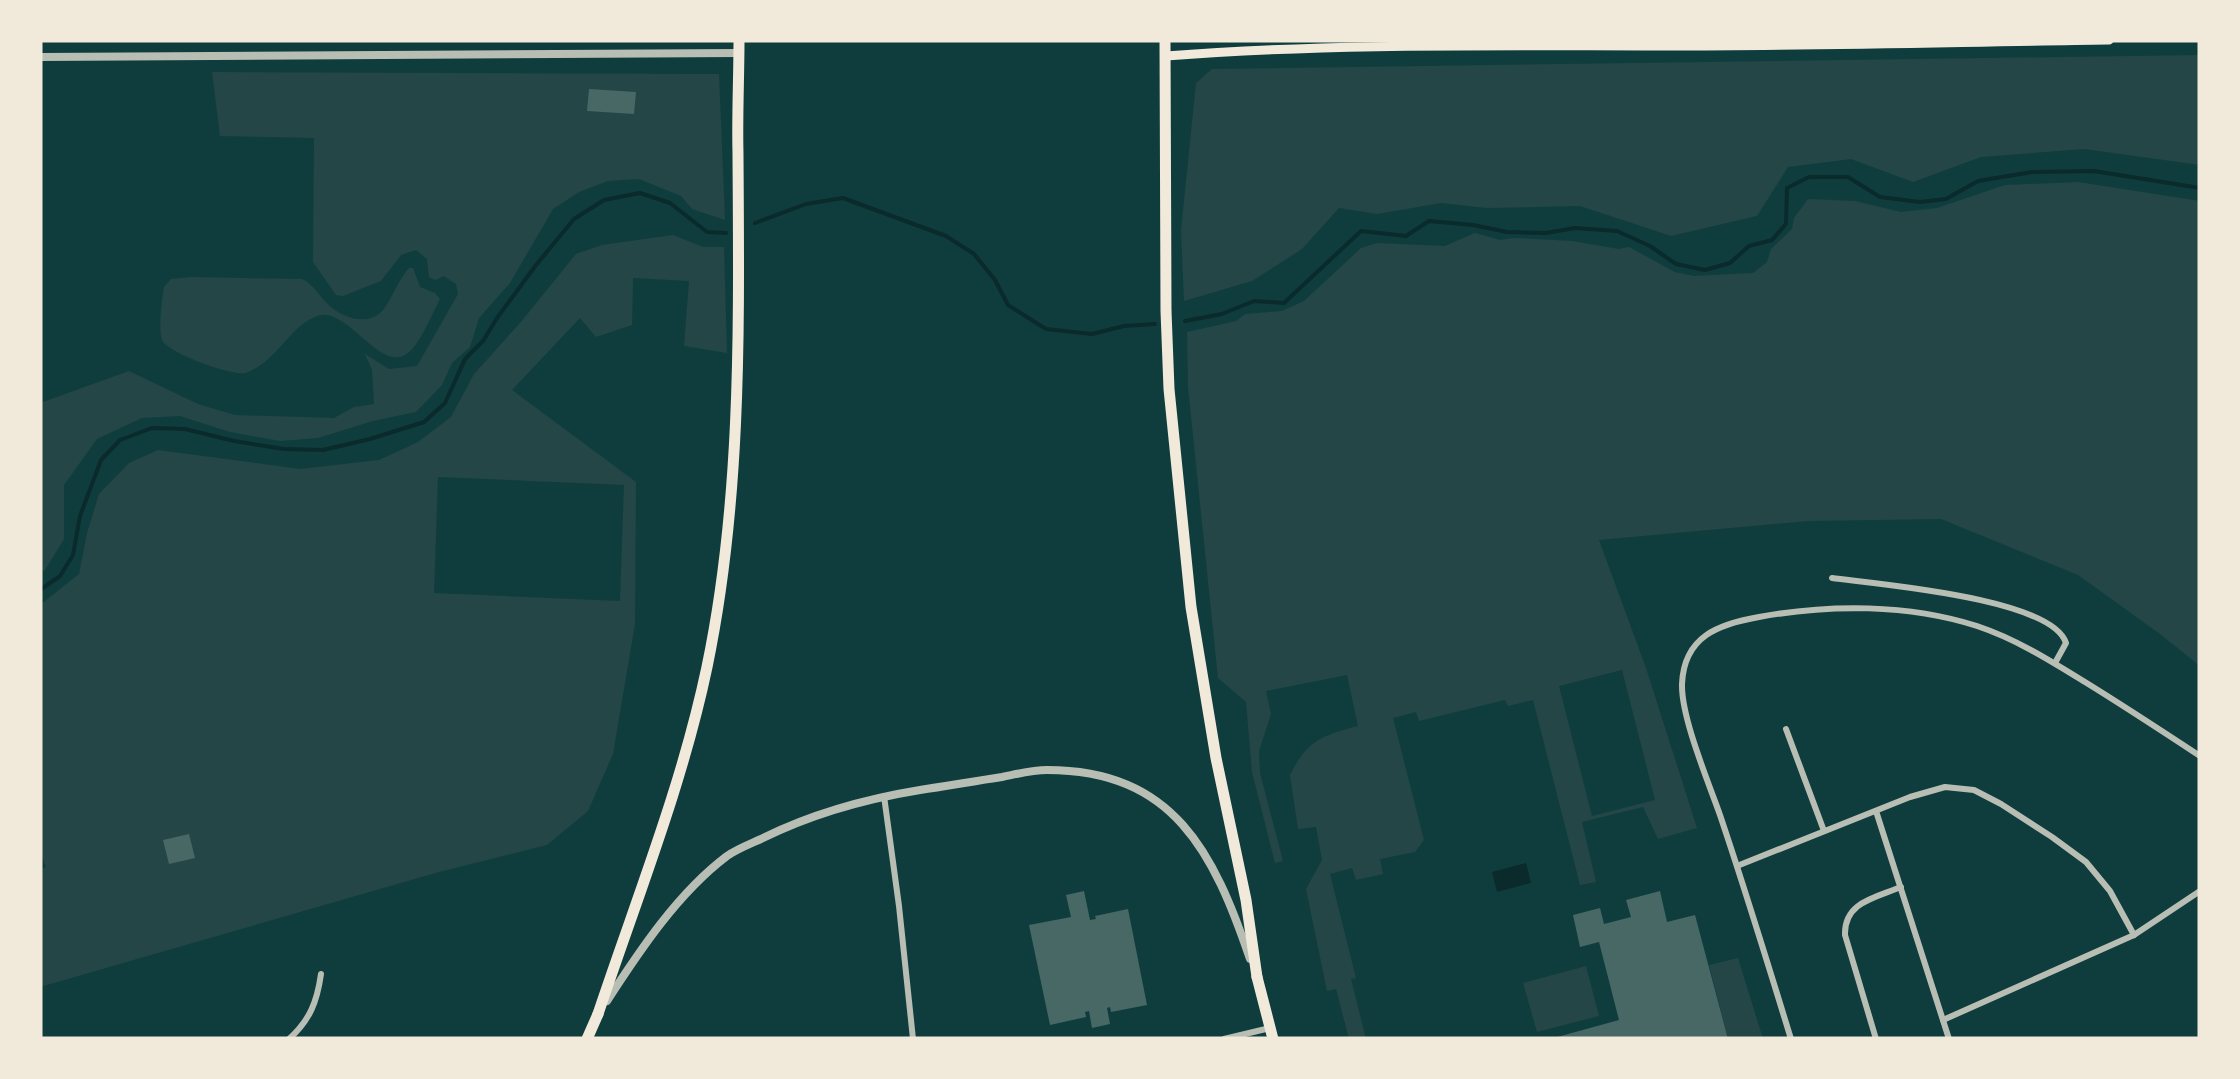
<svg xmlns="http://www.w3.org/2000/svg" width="2240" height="1079" font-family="'Open Sans',sans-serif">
<rect width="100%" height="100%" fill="#0f3d3e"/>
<g fill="#244646" fill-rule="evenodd">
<polygon points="2200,55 2200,165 2084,149 1981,157 1913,182 1851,159 1788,167 1757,216 1671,236 1580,206 1487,208 1441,203 1377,214 1339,208 1302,249 1252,281 1184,301 1181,230 1196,83 1212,69"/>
<polygon points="212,72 719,74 725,220 692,209 681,196 639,179 608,181 579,192 553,209 510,283 479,318 470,347 452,363 442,385 416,412 373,421 318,438 280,441 230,432 180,416 142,418 97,439 64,485 64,539 45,570 40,572 40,403 129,371 198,404 235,415 334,418 354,407 374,404 372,370 365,354 389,369 417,366 458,294 456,284 444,276 435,280 429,277 427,259 416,250 401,255 381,281 343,296 336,295 313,262 314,138 220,136"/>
<path d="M2078,182L2200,201V666L2160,634L2078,575L1941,519L1808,521L1599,540L1646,668L1697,828L1658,839L1643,807L1582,822L1596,882L1580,885L1533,700L1508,706L1505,700L1419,721L1416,712L1393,718L1424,840L1415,852L1380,859L1383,874L1356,880L1352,868L1330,874L1356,978L1351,979L1366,1039H1349L1336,989L1327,991L1306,889L1322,860L1316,827L1298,829L1290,775C1308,739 1322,736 1358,726L1347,675L1266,691L1271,714L1259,751L1260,773L1283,861L1275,863L1252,772L1246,702L1218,678L1188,387L1187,332L1236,321L1245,314L1282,311L1304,301L1361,248L1377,243L1445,246L1475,233L1500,240L1514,238L1572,241L1619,249L1629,247L1675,272L1694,276L1753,273L1767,262L1771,249L1792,229L1794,218L1808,199L1855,201L1901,212L1937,208L2005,185ZM1622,670L1655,800L1592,816L1559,686Z"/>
<path d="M673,235L703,247H724L727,353L684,346L689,281L633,278L632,325L596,337L580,318L512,390L636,482L635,624L613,754L588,811L547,845L439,872L40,987V870L46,867L40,851V605L79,574L87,533L99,494L129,463L158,450L300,469L379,460L418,442L451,417L474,374L520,323L576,254L602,245ZM438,477L624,485L620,601L434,593Z"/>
<path d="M409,268H413L420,287L435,293L440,299C432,314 421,342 409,352C381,377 348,305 317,316C293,325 280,353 259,366C259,367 246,373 246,373C231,376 168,353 162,340C158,329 162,299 164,287L171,279L192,277L302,279C315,285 320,298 331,307C345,319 370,326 383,310C393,297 398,280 409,268Z"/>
<polygon points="1738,958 1763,1039 1728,1039 1709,965"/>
<polygon points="1586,966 1599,1016 1537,1032 1523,983"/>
</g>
<polygon fill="#0a2a2b" points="1526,863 1531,883 1497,892 1492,872"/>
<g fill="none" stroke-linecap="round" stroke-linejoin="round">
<g stroke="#0a2a2b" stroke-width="4">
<polyline points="755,223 806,204 843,198 946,236 974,254 995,280 1008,305 1046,329 1092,334 1124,326 1155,324"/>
<polyline points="1185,321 1222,314 1254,301 1284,303 1361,231 1406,236 1429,221 1473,225 1507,232 1546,233 1575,228 1617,231 1650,246 1676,264 1705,270 1730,263 1749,246 1772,240 1786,224 1787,188 1809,177 1848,177 1880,197 1920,202 1946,199 1978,181 2032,172 2094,171 2200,188"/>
<polyline points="40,590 60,576 73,555 80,516 101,460 120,440 152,428 185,429 234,441 284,449 323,450 370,439 424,422 445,403 465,359 483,341 497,318 536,265 574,219 604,200 640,193 670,203 707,232 726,233"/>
</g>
</g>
<g fill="#486865">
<polygon points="589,89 636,92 634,114 587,111"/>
<polygon points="189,834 195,858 169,864 163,840"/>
<polygon points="1084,891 1090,920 1096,919 1095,916 1128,909 1147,1005 1111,1012 1110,1007 1107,1008 1110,1024 1092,1028 1089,1011 1085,1012 1086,1017 1050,1025 1029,925 1071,917 1066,895"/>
<polygon points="1660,891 1667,922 1695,915 1728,1039 1550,1039 1619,1020 1599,942 1580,947 1573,915 1600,908 1604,924 1631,917 1626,900"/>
</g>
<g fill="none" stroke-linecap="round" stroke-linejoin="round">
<g stroke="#b8beb3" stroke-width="6">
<path d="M1832,578C1876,584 2052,598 2066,643L2055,663"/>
<polyline points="1786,729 1824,831"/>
<polyline points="884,796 899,906 913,1039"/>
<polyline points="1876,811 1949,1039"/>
<polyline points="1737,866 1910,797 1945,787 1974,790 2001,804 2052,837 2086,862 2110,891 2134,935"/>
<polyline points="1943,1020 2134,935 2200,891"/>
<path d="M289,1039C310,1020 317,1002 321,974"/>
<polyline points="1224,1039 1270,1028"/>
<path d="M1791,1039C1768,964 1745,889 1720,815C1708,781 1681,717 1682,684C1684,636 1719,624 1759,617C1830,604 1908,604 1977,626C2016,639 2051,661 2085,682C2124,706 2162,731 2200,756"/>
<path d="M1876,1039L1845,935C1844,902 1875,898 1901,887"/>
</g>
<g stroke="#b8beb3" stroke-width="8">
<polyline points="40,57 739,53"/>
<path d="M607,1001C640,950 678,893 727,856C737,849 750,844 761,839C811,814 865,799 920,790C947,786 975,781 1002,777C1017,774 1032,770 1047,770C1174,770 1214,853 1250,959"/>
</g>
<path stroke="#f1e9da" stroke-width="9" d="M1166,56C1332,43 1501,46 1668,46C1815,46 1962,42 2109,40"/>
<g stroke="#f1e9da" stroke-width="11">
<polyline points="1165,40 1166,311 1169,389 1191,607 1216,758 1246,900 1257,977"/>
<path d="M598,1014C636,900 682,786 707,667C742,499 739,325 738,154C737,116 739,78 739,40"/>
</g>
<g stroke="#f1e9da" stroke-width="11">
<polyline points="1257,977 1273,1039"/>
<polyline points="587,1039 598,1014"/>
</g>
</g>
<rect width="2240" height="1079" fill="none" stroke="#f1e9da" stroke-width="85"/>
</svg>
